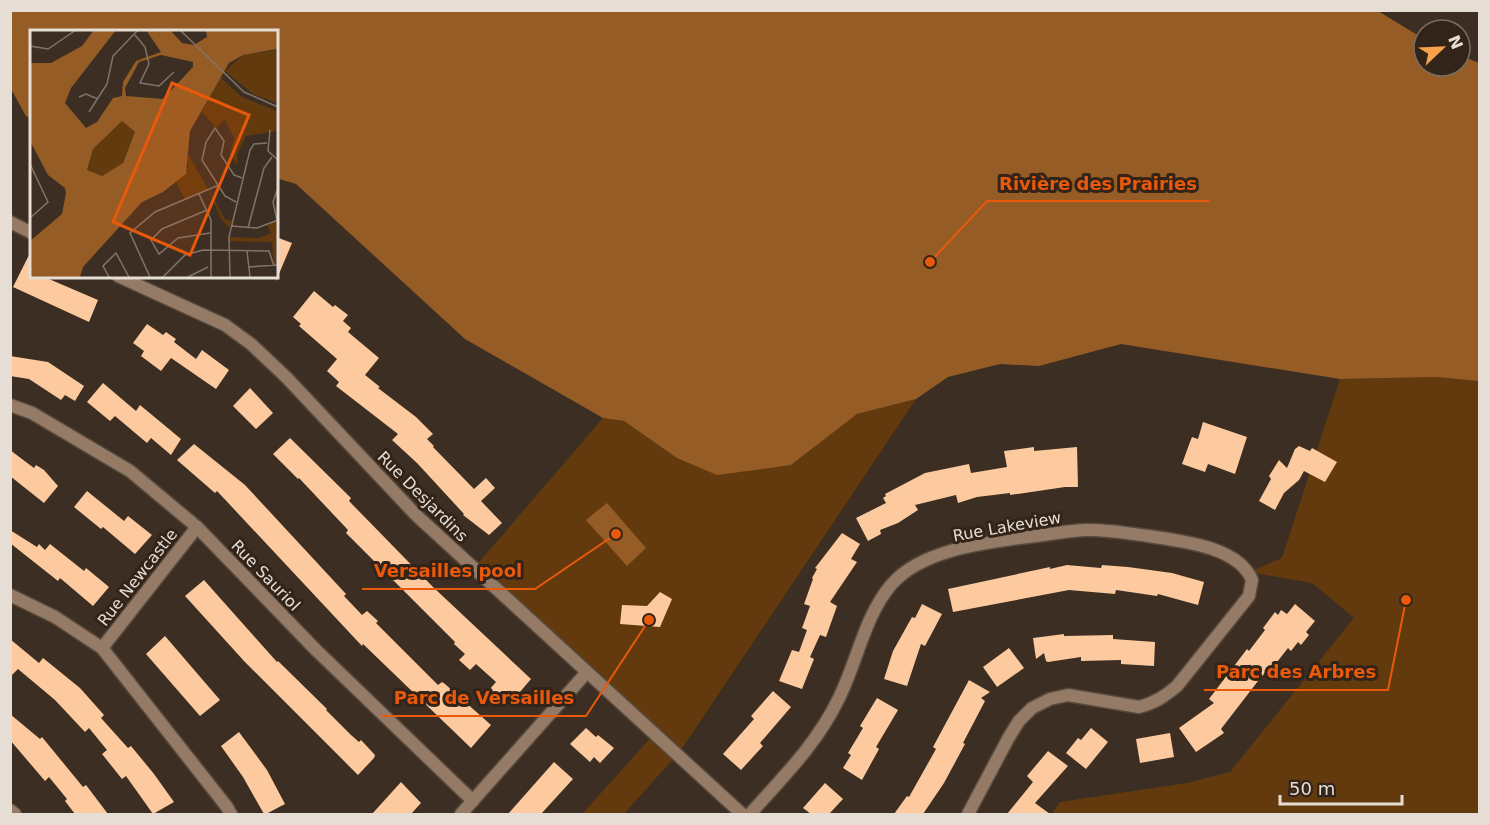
<svg xmlns="http://www.w3.org/2000/svg" width="1490" height="825" font-family="'DejaVu Sans',sans-serif">
<rect width="100%" height="100%" fill="#3c2e22"/>
<g fill="#633a0e">
<polygon points="1436,377 1479,381 1479,814 1052,814 1060,802 1187,783 1230,772 1354,618 1312,583 1249,572 1282,558 1340,379"/>
<polygon points="916,399 681,750 624,814 582,814 654,734 474,568 603,418 624,421 677,458 791,465 857,414"/>
</g>
<g fill="#955d25">
<polygon points="10,11 1378,11 1424,39 1424,66 1460,66 1460,55 1479,63 1479,381 1436,377 1340,379 1121,344 1039,366 1000,364 948,377 916,399 857,414 791,465 717,475 677,458 624,421 603,418 465,339 296,184 276,178 276,32 32,32 31,118 26,116 11,89"/>
<polygon points="607,503 646,548 627,566 586,520"/>
</g>
<g fill="#fcca9e">
<polygon points="276,237 292,243 276,281"/>
<polygon points="32,249 32,276 42,276 98,300 89,322 13,287"/>
<polygon points="314,291 333,307 335,305 348,315 343,321 351,328 348,332 379,358 365,375 380,387 378,388 416,417 433,434 427,439 434,446 433,447 474,489 486,478 495,488 481,501 502,523 489,535 463,515 464,514 417,463 392,440 398,434 336,386 339,382 327,371 337,359 299,326 301,324 293,317"/>
<polygon points="147,324 163,335 166,332 176,339 174,342 196,359 202,350 229,370 216,389 171,358 161,371 141,356 144,351 133,343"/>
<polygon points="10,356 48,362 84,386 75,401 65,395 61,400 29,379 10,376"/>
<polygon points="103,383 136,411 140,405 181,439 171,455 151,438 147,443 115,416 110,421 87,402"/>
<polygon points="250,388 273,413 256,429 233,406"/>
<polygon points="1203,422 1247,437 1235,474 1208,464 1205,472 1182,464 1190,442 1192,437 1198,439"/>
<polygon points="290,438 351,498 349,501 433,587 531,679 508,706 489,690 496,682 476,664 470,670 459,660 465,654 454,644 455,642 346,533 348,530 299,478 298,479 273,454"/>
<polygon points="194,444 245,485 346,594 344,596 362,615 367,611 378,621 376,623 438,685 442,682 445,684 491,725 471,748 363,644 362,646 217,491 215,493 177,460"/>
<polygon points="1299,446 1310,451 1312,448 1337,462 1325,482 1304,471 1299,480 1284,493 1275,510 1259,501 1271,479 1269,476 1279,460 1287,468 1295,449"/>
<polygon points="1034,447 1034,451 1077,447 1078,487 1065,487 1010,495 1010,493 977,497 958,503 956,495 915,505 918,510 898,523 880,530 881,534 868,541 856,518 886,503 883,498 886,496 885,494 925,473 969,464 971,473 1007,467 1004,451"/>
<polygon points="10,450 34,468 36,465 44,470 58,486 44,503 10,476"/>
<polygon points="87,491 124,521 128,516 152,535 135,554 103,527 101,529 74,507"/>
<polygon points="10,530 37,547 39,544 45,550 50,544 84,571 86,568 109,587 93,606 60,578 58,581 10,543"/>
<polygon points="842,533 860,544 851,559 857,562 830,602 837,606 826,637 820,635 810,657 814,659 802,689 779,681 792,650 799,652 807,630 802,628 810,606 804,604 813,579 812,578 817,569 815,568"/>
<polygon points="1067,565 1101,568 1102,565 1128,567 1172,573 1204,582 1198,605 1158,594 1157,596 1116,590 1115,594 1069,590 953,612 948,589 1050,567 1050,569"/>
<polygon points="204,580 277,662 278,661 327,709 326,710 351,735 359,742 361,740 375,755 374,758 358,775 244,661 185,596"/>
<polygon points="660,592 672,599 660,627 620,624 622,605 647,606"/>
<polygon points="922,604 942,614 925,646 921,644 907,686 884,679 893,651 912,617 915,618"/>
<polygon points="1295,604 1315,621 1306,632 1309,635 1301,645 1298,642 1291,651 1288,648 1270,671 1268,669 1258,681 1221,729 1224,733 1196,752 1179,728 1214,703 1209,699 1247,649 1249,651 1265,630 1263,628 1275,612 1278,615 1281,610 1287,614"/>
<polygon points="1064,634 1064,636 1113,635 1113,639 1155,642 1154,666 1121,664 1121,660 1081,661 1081,657 1048,662 1046,661 1044,653 1036,659 1033,638"/>
<polygon points="165,636 220,700 200,716 146,654"/>
<polygon points="10,639 39,663 43,658 80,688 104,715 101,718 128,748 131,746 154,774 174,802 153,814 126,776 122,779 102,754 107,750 89,728 85,732 55,700 18,669 10,677"/>
<polygon points="1009,648 1024,668 997,687 983,667"/>
<polygon points="969,680 990,692 981,698 985,701 963,743 965,744 944,783 923,814 894,814 907,796 909,797 936,749 933,747"/>
<polygon points="773,691 791,707 760,743 763,746 741,770 723,754 754,719 751,716"/>
<polygon points="877,698 898,710 876,747 879,749 862,780 843,768 851,755 848,753 863,728 860,726"/>
<polygon points="10,714 40,739 42,737 83,787 86,785 108,814 75,814 65,801 67,799 49,777 45,781 10,740"/>
<polygon points="586,728 596,737 598,735 614,748 600,763 594,757 590,762 570,744"/>
<polygon points="1091,728 1108,742 1086,769 1066,753 1078,738 1081,740"/>
<polygon points="239,732 267,770 285,804 266,814 264,814 243,777 221,746"/>
<polygon points="1170,733 1174,757 1140,763 1136,739"/>
<polygon points="1048,751 1068,766 1035,803 1050,814 1007,814 1033,782 1027,776"/>
<polygon points="554,762 573,779 541,814 508,814"/>
<polygon points="401,782 421,803 411,814 372,814"/>
<polygon points="825,783 843,799 829,814 811,814 803,808"/>
</g>
<g fill="none" stroke-linecap="round" stroke-linejoin="round">
<g stroke="#574a3f" stroke-width="15">
<g id="street">
<polyline points="10,222 32,233"/>
<polyline points="118,276 225,325 251,344 286,377 416,515 742,814"/>
<polyline points="10,405 32,413 130,471 197,527 316,650 473,801"/>
<polyline points="10,595 55,617 102,648 227,807 231,814"/>
<polyline points="102,648 197,527"/>
<polyline points="10,810 15,814"/>
<polyline points="461,814 587,672"/>
<path d="M750,814C782,778 816,745 838,700C857,663 864,617 891,585C922,548 991,542 1035,536C1051,534 1068,531 1085,530C1105,529 1127,533 1148,536C1180,541 1238,546 1252,580L1249,596L1177,686C1165,696 1155,703 1139,707L1068,695L1050,699L1032,708L1019,721L1009,737L968,814"/>
</g>
</g>
<use href="#street" stroke="#957b65" stroke-width="12"/>
</g>
<g text-anchor="middle" stroke-width="6" stroke-linejoin="round" paint-order="stroke">
<g font-size="16" fill="#e6ddd5" stroke="#322419">
<text transform="translate(423 496) rotate(45)" y="6">Rue Desjardins</text>
<text transform="translate(1007 526) rotate(-10)" y="6">Rue Lakeview</text>
<text transform="translate(266 575) rotate(46)" y="6">Rue Sauriol</text>
<text transform="translate(137 577) rotate(-52)" y="6">Rue Newcastle</text>
</g>
</g>
<g transform="translate(30 30)">
<rect width="248" height="248" fill="#3c2e22"/>
<path d="M247,20V73L223,64L195,41L213,25ZM189,46L212,67L247,81V101L216,106L207,125V135L200,125L204,108L195,90L186,98L172,82ZM92,91L105,102L93,133L72,146L57,141L63,119ZM157,122L195,189L202,191L200,198L192,190L178,160L155,170L146,152L158,137ZM247,190V235L244,236L242,212L198,211L199,207L229,208L241,203L237,194Z" fill="#633a0e"/>
<path d="M64,0H86L41,58L35,73L56,98L67,92L83,68L92,66L93,52L106,31L131,22L116,0H140L152,13L164,15L177,7L176,0H247V19L213,25L199,33L160,101L156,144L133,162L112,172L53,237L50,247H0V211L32,184L36,163L35,158L18,145L0,111V33H21L52,16ZM131,25L163,32V37L133,69L96,66L95,58L109,32ZM92,91L105,102L93,133L72,146L57,140L63,119Z" fill="#955d25" fill-rule="evenodd"/>
<path fill="none" stroke="#80746a" stroke-width="1.5" d="M150,0L214,62L248,77M105,5L115,17L119,34L110,53L129,56L144,42M0,16L18,19L46,0M49,67L56,64L68,69M59,82L77,54L83,26L108,0M240,100L238,121L248,130M0,134L18,172L0,188M169,164L181,190V247M206,172L195,166L172,130L176,112L185,98L194,111L191,125L204,145L212,148M177,180L132,199L121,210L129,224L148,208L180,203M247,190L243,172L248,158M201,196L227,198L248,190M218,198L234,138L242,127M217,221L220,247M218,237L248,235M79,247L73,236L86,223L99,247M120,247L100,203L125,182L189,155M133,247L155,225L173,220L239,221L244,236M158,247L178,237M200,247L199,207L220,120L224,114L237,113"/>
<path fill="#e8590c" fill-opacity="0.15" stroke="#e8590c" stroke-width="3" d="M142,53L219,85L160,225L83,192Z"/>
<rect width="248" height="248" fill="none" stroke="#e6ddd5" stroke-width="3"/>
</g>
<path fill="none" stroke="#e8590c" stroke-width="2" d="M930 262L987 201H1209M616 534L535 589H362M1406 600L1388 690H1204M649 620L586 716H382"/>
<g fill="#e8590c" stroke="#322419" stroke-width="2">
<circle cx="930" cy="262" r="6"/>
<circle cx="616" cy="534" r="6"/>
<circle cx="1406" cy="600" r="6"/>
<circle cx="649" cy="620" r="6"/>
</g>
<g font-size="18" text-anchor="middle" font-weight="bold" fill="#e8590c" stroke="#322419" stroke-width="6" stroke-linejoin="round" paint-order="stroke">
<text x="1098" y="190">Rivière des Prairies</text>
<text x="448" y="577">Versailles pool</text>
<text x="1296" y="678">Parc des Arbres</text>
<text x="484" y="704">Parc de Versailles</text>
</g>
<rect width="1490" height="825" fill="none" stroke="#e6ddd5" stroke-width="24"/>
<g transform="translate(1442 48) rotate(67)"><circle r="28" fill="#322419" stroke="#7a6e64" stroke-width="1.5"/>
<path d="M0-4.5L10 22L0 15L-10 22Z" fill="#f8a14a"/>
<text y="-9" font-size="16" font-weight="bold" text-anchor="middle" fill="#e6ddd5">N</text>
</g>
<path d="M1280 795v9h122v-9" fill="none" stroke="#e6ddd5" stroke-width="3"/>
<text x="1289" y="795" font-size="18" fill="#e6ddd5" stroke="#322419" stroke-width="4.5" paint-order="stroke">50 m</text>
</svg>
